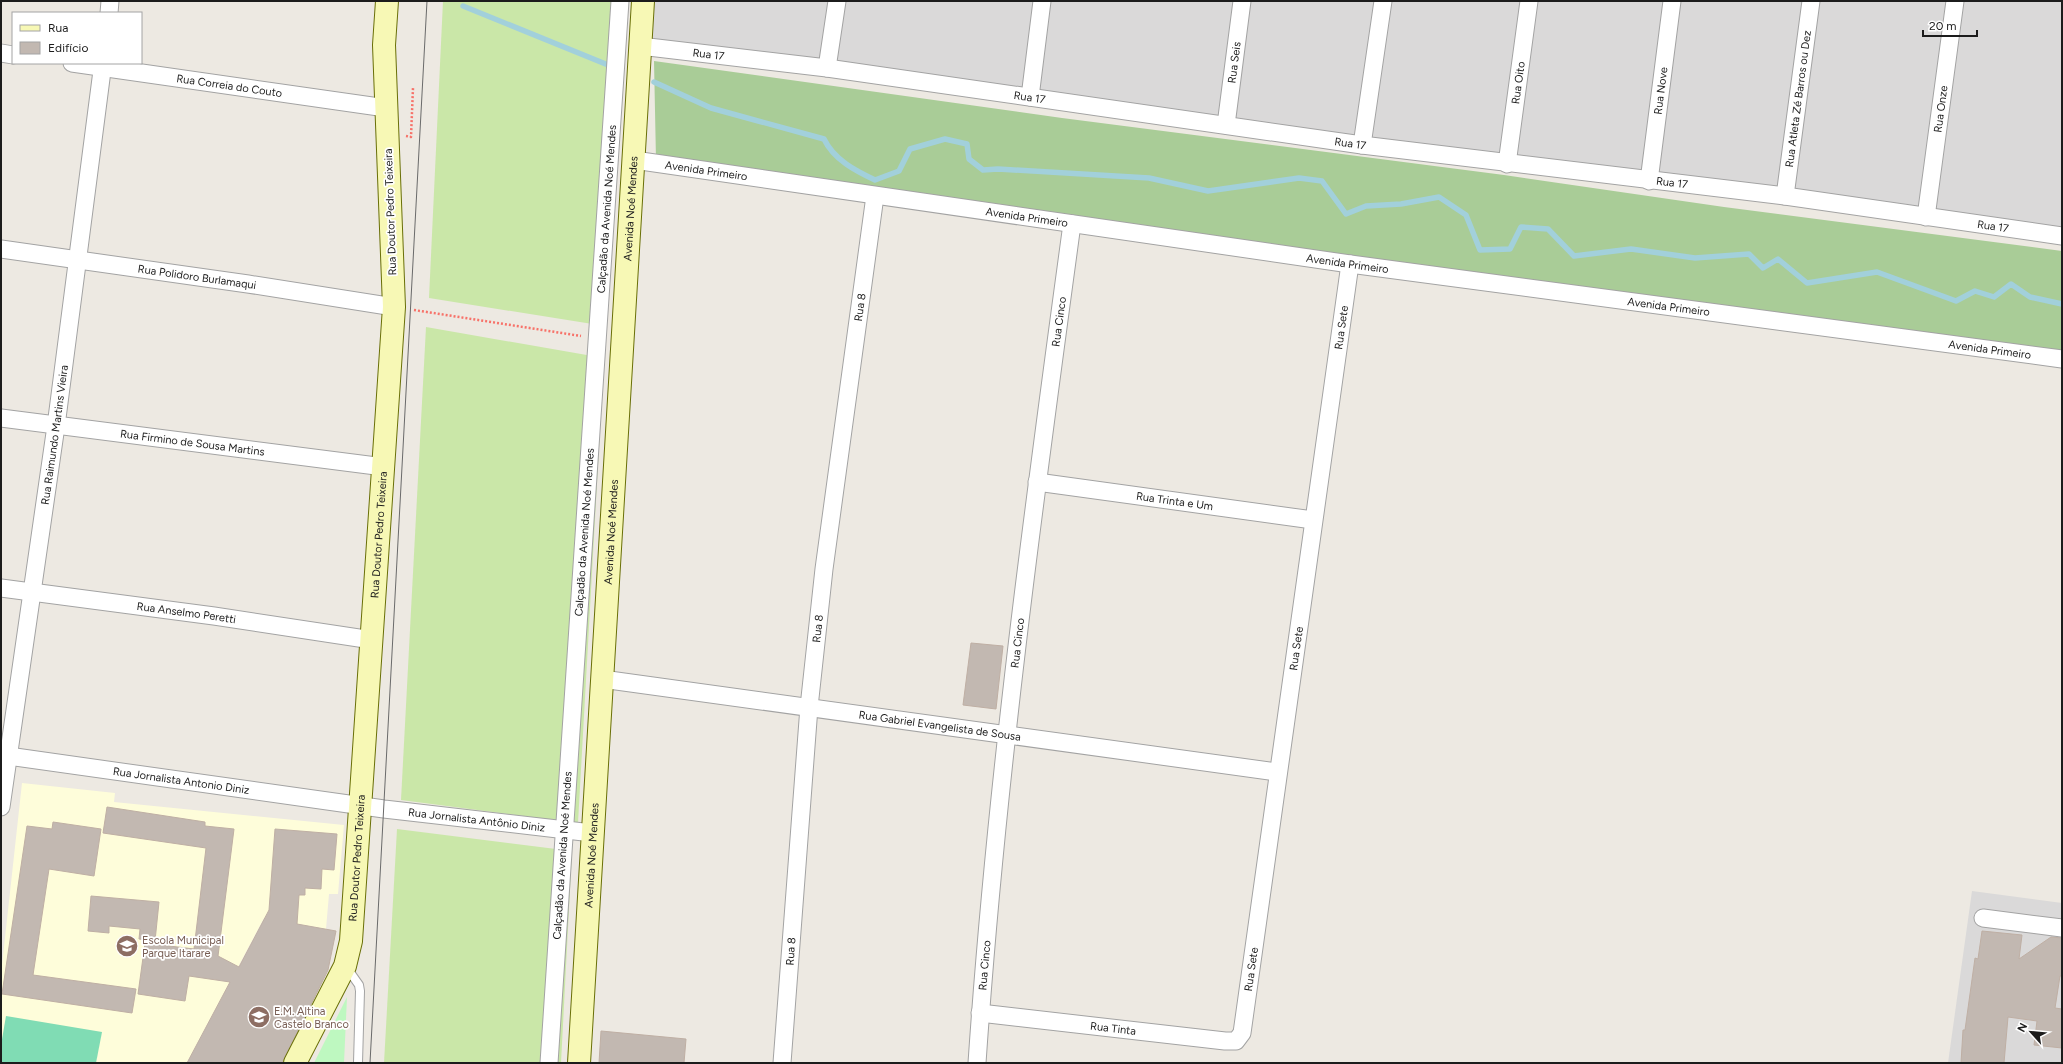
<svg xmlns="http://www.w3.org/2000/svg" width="2063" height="1064" font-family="Figtree,sans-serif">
<rect width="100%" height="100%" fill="#ede9e2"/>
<g fill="#dad9d9">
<polygon points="643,1 2062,1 2062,235 640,46"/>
<polygon points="1972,891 2062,903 2062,1063 1948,1063"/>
</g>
<polygon fill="#fefdda" points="22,783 115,793 114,802 344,825 338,894 329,894 326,929 264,918 187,1063 1,1063 1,974"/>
<g fill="#cae7a8">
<polygon points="443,1 625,1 605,326 429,298"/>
<polygon points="426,327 604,358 578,823 401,800"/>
<polygon points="397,829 572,851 561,1063 384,1063"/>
</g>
<polygon fill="#a9cc97" points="654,61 1062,118 1504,175 1724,207 2062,251 2062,352 1878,328 656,160"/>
<polygon fill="#bef8c0" points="347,997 344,1063 314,1063"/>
<polygon fill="#80dcb4" points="6,1016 102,1032 96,1063 1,1063 1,1045"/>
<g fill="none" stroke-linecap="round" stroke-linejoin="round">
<g stroke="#a2d0db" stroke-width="5.5">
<polyline points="463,6 613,67"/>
<path d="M654,82L711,108L824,139C834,160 856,171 875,180L899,171L910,149L945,139L967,144L969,159L983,170L998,169L1149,178L1208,191L1299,178L1322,181L1346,214L1366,206L1401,204L1439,197L1466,215L1480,250L1510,249L1521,227L1548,229L1574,256L1631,249L1695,258L1749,254L1763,268L1778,259L1807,283L1877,272L1956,301L1975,291L1994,297L2011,284L2030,297L2062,304"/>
</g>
</g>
<g fill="#c2b8b1" stroke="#bfafa4">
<polygon points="971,643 1003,646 996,709 963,705"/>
<polygon points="107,807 205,822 205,826 234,829 218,956 239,967 269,910 275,829 337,834 334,870 322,869 321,889 305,888 305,895 299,895 297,924 336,931 328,970 282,1063 187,1063 230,982 189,976 185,1001 138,994 145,943 194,949 206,848 103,833"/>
<polygon points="53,822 101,829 94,876 49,869 33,975 136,989 132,1013 2,994 27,826 52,829"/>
<polygon points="91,896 159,902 155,941 139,939 140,929 109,926 109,933 88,931"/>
<polygon points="1982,931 2022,935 2019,959 2051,937 2062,938 2062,976 2060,976 2055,1008 2062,1009 2062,1048 2034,1045 2037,1021 2008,1017 2004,1063 1961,1063 1963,1030 1965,1030 1975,958 1978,959"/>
<polygon points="601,1031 686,1039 684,1063 599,1063"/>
</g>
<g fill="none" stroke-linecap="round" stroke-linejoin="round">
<g stroke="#a3a3a3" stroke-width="10">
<polyline id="lane" points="347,968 359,985 360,991 358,1063"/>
</g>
<g stroke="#a3a3a3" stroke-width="19">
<g id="street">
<polyline points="109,13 110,1"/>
<path id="s1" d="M640,46L827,68L1362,145L1785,196L2062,236"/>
<polyline points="1,53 13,55"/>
<path id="s2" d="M72,63L386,108"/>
<polyline points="827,68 837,1"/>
<polyline points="1030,97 1042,1"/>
<path id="s3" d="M1226,125L1242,1"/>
<polyline points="1362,145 1383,1"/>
<path id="s4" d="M634,160L1350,264L2062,359"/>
<path id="s5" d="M1507,164L1529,1"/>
<path id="s6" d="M1649,181L1672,1"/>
<path id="s7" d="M1785,196L1811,1"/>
<path id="s8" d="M1926,217L1955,1"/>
<path id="s9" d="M1,249L248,284L394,307"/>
<path id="s10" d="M1,418L384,467"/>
<path id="s11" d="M1037,482L1313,520"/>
<path id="s12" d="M1,588L214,616L372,640"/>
<path id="s13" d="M602,679L1277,772"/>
<path id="s14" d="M1,755L384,809L592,833"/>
<path id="s15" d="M1,807L56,426L103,63"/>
<polyline points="1983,918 2062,928"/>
<path id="s16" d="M980,1013L1225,1041H1236L1242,1033L1350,264"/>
<path id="s17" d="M549,1063C570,709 598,355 620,1"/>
<path id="s18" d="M782,1063L809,707L824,569L875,196"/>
<path id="s19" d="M977,1063C996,782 1034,503 1072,224"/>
</g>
</g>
<g stroke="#696f07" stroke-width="24">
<g id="secondary">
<path id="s20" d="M295,1063L345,966L351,941L394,307L384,45L387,1"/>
<path id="s21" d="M579,1063L643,1"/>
</g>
</g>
<g stroke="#f77269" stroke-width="2.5" stroke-dasharray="2 2" stroke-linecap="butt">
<polyline points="406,136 411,137 413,88"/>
<polyline points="414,310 581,336"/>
</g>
<use href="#lane" stroke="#fff" stroke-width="8"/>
<use href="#street" stroke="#fff" stroke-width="17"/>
<use href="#secondary" stroke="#f7f8b5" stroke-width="22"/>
<polyline stroke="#6a6a6a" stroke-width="1" points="370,1063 427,1"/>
</g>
<defs>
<g id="school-disc" transform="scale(1.15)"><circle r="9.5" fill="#8d6e63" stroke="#fff"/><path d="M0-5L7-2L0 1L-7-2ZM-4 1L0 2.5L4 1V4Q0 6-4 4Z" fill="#fff"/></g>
</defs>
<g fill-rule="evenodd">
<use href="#school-disc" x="127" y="946"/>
<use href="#school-disc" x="259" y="1017"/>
</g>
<g text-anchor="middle" stroke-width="3.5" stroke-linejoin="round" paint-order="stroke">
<g font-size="11" fill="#1c1c1c" stroke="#fff">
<text dy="4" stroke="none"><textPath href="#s1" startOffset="69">Rua 17</textPath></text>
<text dy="4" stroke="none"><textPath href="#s3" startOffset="63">Rua Seis</textPath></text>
<text dy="4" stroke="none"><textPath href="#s5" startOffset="82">Rua Oito</textPath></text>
<text dy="4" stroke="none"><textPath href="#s2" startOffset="159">Rua Correia do Couto</textPath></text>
<text dy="4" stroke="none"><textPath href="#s6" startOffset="91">Rua Nove</textPath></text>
<text dy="4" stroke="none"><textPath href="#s1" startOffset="393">Rua 17</textPath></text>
<text dy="4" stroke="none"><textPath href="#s7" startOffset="98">Rua Atleta Zé Barros ou Dez</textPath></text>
<text dy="4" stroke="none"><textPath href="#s8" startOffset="109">Rua Onze</textPath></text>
<text dy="4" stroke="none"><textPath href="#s1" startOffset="717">Rua 17</textPath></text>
<text dy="4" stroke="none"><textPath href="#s4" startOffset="73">Avenida Primeiro</textPath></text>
<text dy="4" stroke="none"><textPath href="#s1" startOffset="1041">Rua 17</textPath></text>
<text dy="4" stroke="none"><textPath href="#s17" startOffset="856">Calçadão da Avenida Noé Mendes</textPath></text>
<text dy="4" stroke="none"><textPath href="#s21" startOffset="856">Avenida Noé Mendes</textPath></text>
<text transform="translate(390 212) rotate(-92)" y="4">Rua Doutor Pedro Teixeira</text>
<text dy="4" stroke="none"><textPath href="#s4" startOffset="397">Avenida Primeiro</textPath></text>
<text dy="4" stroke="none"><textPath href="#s1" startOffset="1365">Rua 17</textPath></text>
<text dy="4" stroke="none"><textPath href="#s4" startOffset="721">Avenida Primeiro</textPath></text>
<text dy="4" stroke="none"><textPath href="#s9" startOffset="198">Rua Polidoro Burlamaqui</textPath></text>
<text dy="4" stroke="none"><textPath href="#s18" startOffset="760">Rua 8</textPath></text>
<text dy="4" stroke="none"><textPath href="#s4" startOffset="1045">Avenida Primeiro</textPath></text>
<text dy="4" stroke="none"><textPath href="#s19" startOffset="746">Rua Cinco</textPath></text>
<text dy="4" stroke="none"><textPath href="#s16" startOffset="980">Rua Sete</textPath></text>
<text dy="4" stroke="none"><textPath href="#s4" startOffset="1369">Avenida Primeiro</textPath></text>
<text dy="4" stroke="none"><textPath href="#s15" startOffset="376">Rua Raimundo Martins Vieira</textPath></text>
<text dy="4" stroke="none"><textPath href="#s10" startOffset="193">Rua Firmino de Sousa Martins</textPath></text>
<text dy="4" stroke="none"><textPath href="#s11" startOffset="139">Rua Trinta e Um</textPath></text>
<text dy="4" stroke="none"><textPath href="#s17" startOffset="532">Calçadão da Avenida Noé Mendes</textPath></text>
<text dy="4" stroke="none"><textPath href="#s21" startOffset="532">Avenida Noé Mendes</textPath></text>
<text dy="4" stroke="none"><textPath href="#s20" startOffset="542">Rua Doutor Pedro Teixeira</textPath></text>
<text dy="4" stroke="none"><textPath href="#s12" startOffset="187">Rua Anselmo Peretti</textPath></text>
<text dy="4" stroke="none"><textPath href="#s18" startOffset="436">Rua 8</textPath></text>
<text dy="4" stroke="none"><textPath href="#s19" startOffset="422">Rua Cinco</textPath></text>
<text dy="4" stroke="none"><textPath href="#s16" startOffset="656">Rua Sete</textPath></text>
<text dy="4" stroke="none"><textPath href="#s13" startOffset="341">Rua Gabriel Evangelista de Sousa</textPath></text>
<text dy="4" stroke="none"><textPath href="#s14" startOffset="182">Rua Jornalista Antonio Diniz</textPath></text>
<text dy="4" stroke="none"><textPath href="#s14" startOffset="480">Rua Jornalista Antônio Diniz</textPath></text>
<text dy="4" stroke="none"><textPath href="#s17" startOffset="208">Calçadão da Avenida Noé Mendes</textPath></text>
<text dy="4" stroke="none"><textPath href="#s21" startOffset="208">Avenida Noé Mendes</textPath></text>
<text dy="4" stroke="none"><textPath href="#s20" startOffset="218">Rua Doutor Pedro Teixeira</textPath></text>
<text dy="4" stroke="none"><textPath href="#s18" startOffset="112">Rua 8</textPath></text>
<text dy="4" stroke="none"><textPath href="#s19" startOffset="98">Rua Cinco</textPath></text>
<text dy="4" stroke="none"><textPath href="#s16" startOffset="332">Rua Sete</textPath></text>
<text dy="4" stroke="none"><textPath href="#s16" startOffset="134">Rua Tinta</textPath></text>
</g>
<g font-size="11" fill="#785e54" stroke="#fff" text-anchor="start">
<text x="142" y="944">Escola Municipal<tspan x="142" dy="13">Parque Itarare</tspan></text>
<text x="274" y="1015">E.M. Altina<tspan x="274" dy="13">Castelo Branco</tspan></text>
</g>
</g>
<rect width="2063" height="1064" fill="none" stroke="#1c1c1c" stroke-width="4"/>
<rect x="12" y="12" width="130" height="52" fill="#ffffff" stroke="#a4a4a4"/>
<rect x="20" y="25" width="20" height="6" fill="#f7f8b5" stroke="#a4a4a4"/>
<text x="48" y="32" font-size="12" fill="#1c1c1c">Rua</text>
<rect x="20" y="42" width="20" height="12" fill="#c2b8b1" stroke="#a4a4a4"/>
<text x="48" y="52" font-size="12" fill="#1c1c1c">Edifício</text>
<g transform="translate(2031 1032) rotate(297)" stroke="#ffffff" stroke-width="3" paint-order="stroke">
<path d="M0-3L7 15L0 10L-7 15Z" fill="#1c1c1c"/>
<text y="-6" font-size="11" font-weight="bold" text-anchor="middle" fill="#1c1c1c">N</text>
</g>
<path d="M1923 30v6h54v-6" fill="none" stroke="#1c1c1c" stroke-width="2"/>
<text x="1929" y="30" font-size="12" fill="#1c1c1c" stroke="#ffffff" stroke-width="3" paint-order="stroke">20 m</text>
</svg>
